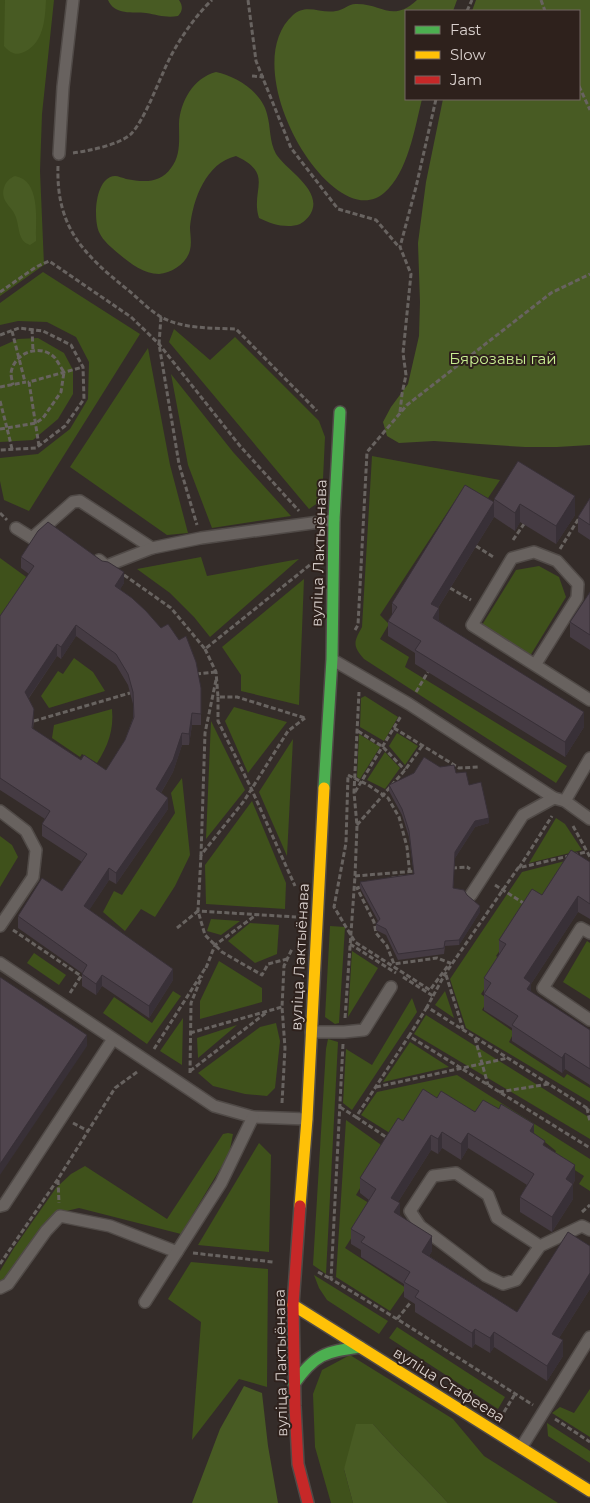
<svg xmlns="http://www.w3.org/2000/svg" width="590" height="1503" font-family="Montserrat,sans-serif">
<rect width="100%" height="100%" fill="#342c29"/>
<g fill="#3f511b">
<polygon points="0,0 54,0 42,114 40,171 44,265 0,296"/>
<polygon points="43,272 140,334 29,511 4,500 0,481 0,458 38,454 70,429 88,399 89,362 76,337 47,322 18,321 0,325 0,303"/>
<polygon points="174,329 210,360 235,337 319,421 325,437 322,500 309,509 169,342"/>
<polygon points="38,338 64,353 73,370 73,394 58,419 33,440 0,442 0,347 18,339"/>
<polygon points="148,348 170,465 188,533 167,535 70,467"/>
<polygon points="171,374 233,452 291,516 212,528 188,465"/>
<path d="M372,456L500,480L486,501L464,487L380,615L389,624L380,639L409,657L405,667L567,766L556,783L364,659C352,645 354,642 362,627Z"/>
<polygon points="201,557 207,576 299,559 210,637 194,617 170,593 137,569"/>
<polygon points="0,558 29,579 0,620"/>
<polygon points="539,566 559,577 566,597 530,656 482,625 516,570"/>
<polygon points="304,579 299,705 241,691 241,675 222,647"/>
<polygon points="74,658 93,672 105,691 49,708 41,696 58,671 63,674"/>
<polygon points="365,696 398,717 384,741 360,727 361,698"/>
<polygon points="234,707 287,722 248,773 225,721"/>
<path d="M112,709C114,730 108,746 97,763L82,754L80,757L52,738L54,725Z"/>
<polygon points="211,721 245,790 206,839"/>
<polygon points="397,733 418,746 405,765 389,746"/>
<polygon points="359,734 380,747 360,779 357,777"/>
<polygon points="293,739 287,856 259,792"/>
<polygon points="385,752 400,768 385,789 367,780"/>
<polygon points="182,778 190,855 175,886 155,917 141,909 125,931 103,912 114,891 122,895 175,813 171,793"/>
<polygon points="252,801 286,883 285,909 206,904 205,865"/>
<polygon points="556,818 565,824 582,850 529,863"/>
<polygon points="0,836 12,845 18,857 0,887"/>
<polygon points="573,859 541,907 533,901 496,956 503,961 481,994 488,1000 482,1010 514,1032 509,1042 564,1078 567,1074 590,1088 590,1102 466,1028 450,979 522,872"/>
<polygon points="211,919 240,921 221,935 207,931"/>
<polygon points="250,923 279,925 277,954 255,963 228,941"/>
<polygon points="330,926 345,927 339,1023 335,1024 325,1017"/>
<polygon points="587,941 590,943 590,999 563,982"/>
<polygon points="352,951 378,968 348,1017"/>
<polygon points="34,953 66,975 59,985 27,963"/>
<polygon points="219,961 262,988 262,1002 200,1019 200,1001"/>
<polygon points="173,991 181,996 147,1044 103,1013 114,997 152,1023"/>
<polygon points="445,991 454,1018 435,1005"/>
<polygon points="412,998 417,1012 352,1110 343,1103 346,1049 372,1065"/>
<polygon points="426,1015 590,1118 590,1139 414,1034"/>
<polygon points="183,1018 182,1065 160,1051"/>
<polygon points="276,1023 280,1041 275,1088 267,1096 245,1094 213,1086 198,1073 260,1027"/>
<polygon points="237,1025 198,1058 197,1038"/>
<polygon points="328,1039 338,1042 326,1274 313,1265 326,1049"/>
<polygon points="410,1042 449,1067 383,1082"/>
<polygon points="457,1075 590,1159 590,1191 579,1184 584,1176 553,1156 556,1151 525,1126 477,1112 425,1099 393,1135 361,1115 377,1092"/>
<polygon points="346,1120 384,1147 356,1195 372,1205 345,1248 406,1288 390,1311 336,1277"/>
<polygon points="228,1133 233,1134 229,1154 181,1234 79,1208 54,1214 21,1265 1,1283 0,1282 0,1271 14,1248 56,1188 71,1174 85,1166 167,1219 223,1134"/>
<polygon points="259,1143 271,1155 269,1252 198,1245"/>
<polygon points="191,1262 268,1269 267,1387 239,1379 192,1440 201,1322 168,1299"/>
<polygon points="314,1275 388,1321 379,1334 327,1300 319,1288"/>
<polygon points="397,1327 505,1397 498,1409 389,1338"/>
<path d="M350,1355L453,1419L484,1456L558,1503H448C424,1476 397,1452 373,1424L344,1469L353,1503H331L315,1447L313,1394L322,1370Z"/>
<polygon points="590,1389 590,1437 552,1413 560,1407 574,1413"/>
<polygon points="547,1423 590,1451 590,1463 548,1436"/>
</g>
<g fill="#485b23">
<path d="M5,0H46C45,19 44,43 24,52C16,56 10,53 4,46Z"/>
<path d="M108,0H179C183,6 183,11 178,16C166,18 158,15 146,13C133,12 114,15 108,0Z"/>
<path d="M417,0H457L453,11H406V99H422C415,127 408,173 384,193C333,237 233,69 293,15C306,3 321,14 336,11C344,10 349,3 357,4C383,4 392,23 417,0Z"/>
<polygon points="476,0 590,0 590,445 557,447 525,447 434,441 399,443 387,436 383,422 391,407 408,384 419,336 420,302 418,243 426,182 443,99 579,99 579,11 472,11"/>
<path d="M216,72C236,76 262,92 267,114C271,128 269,141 276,154C286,170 323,190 311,213C309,217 304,222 300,224C287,229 271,224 259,218C250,190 275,174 236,156C206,163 193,199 190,227C190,234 192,242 190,250C187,263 172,273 159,274C144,274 131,264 119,254C112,248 103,241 99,232C93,218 95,177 115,176C118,176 123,178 126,179C143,182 160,184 171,168C181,155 179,140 179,124C180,102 193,78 216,72Z"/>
<path d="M15,176C40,180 36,218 36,236V241L30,245C17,241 20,226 15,215C13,210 9,207 6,202C0,193 4,180 15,176Z"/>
<polygon points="244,1386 262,1393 268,1446 278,1503 192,1503 220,1429"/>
<path d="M356,1424H373C397,1452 424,1476 448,1503H353L344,1469Z"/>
</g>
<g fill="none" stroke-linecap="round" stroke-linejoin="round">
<g stroke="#504a47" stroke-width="14">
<g id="lane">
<polyline points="59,154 63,87 73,0"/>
<polyline points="16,528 32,538 73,502 80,501 152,548 201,538 334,520"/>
<polyline points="99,560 106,566 152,548"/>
<polyline points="333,660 409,704 554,798 565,801 590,819"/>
<polyline points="535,665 577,598 578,584 557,561 534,552 512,558 472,625 590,700"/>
<polyline points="565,801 590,758"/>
<polyline points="0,811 26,831 36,850 33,877 0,926"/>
<polyline points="471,895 523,815 554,798"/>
<polyline points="590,933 581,928 543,988 590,1020"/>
<polyline points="0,963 214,1106 253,1117 307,1119"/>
<polyline points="311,1032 344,1032 364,1030 391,987"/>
<polyline points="0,1206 4,1205 113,1039"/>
<polyline points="540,1246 497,1218 488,1195 456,1173 433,1176 410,1211 420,1226 486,1276 503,1284 516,1280 540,1246 582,1226 590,1230"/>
<polyline points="0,1288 8,1284 46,1231 60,1216 110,1226 177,1252"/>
<polyline points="145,1302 221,1183 253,1117"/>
<polyline points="521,1448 590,1337"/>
</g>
</g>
<g stroke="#504a47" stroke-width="14">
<g id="fast">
<polyline points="324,788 332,659 334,520 340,412"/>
<path d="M294,1384C315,1354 325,1352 360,1347"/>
</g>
</g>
<g stroke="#504a47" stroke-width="14">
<g id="slow">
<polyline points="300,1206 307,1119 324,788"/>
<polyline points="293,1305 590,1491"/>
</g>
</g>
<g stroke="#504a47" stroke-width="14">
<polyline id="jam" points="300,1206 293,1305 295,1406 298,1464 308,1503"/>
</g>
<g stroke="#686360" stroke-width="3" stroke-dasharray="5 2.5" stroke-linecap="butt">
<polyline points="248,0 256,61 291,148 338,209 376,220 399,247"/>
<polyline points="541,0 545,11"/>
<polyline points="467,11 472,0"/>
<polyline points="252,76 264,77"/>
<polyline points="579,86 590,110"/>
<path d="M73,153C88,151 119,145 131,134C144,120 155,90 163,73C173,48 193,18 212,0"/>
<path d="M58,166C56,227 83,254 128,290C139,299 149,310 161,317C182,329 212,328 236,329L317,411"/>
<polyline points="0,292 36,267 49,261 131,317 159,344 240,446 299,511"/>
<polyline points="161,317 159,344 179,464 197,525"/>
<polyline points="32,329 33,351"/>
<polyline points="12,331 25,382"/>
<polyline points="0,335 19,328 43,331 71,345 83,367 84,399 65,426 36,448 0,450"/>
<polyline points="0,387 26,382"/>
<polyline points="0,401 7,428 0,429"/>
<polyline points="400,412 402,394 406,375 403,353 411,274 400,247 416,187 436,99"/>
<polyline points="39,446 29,382 83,367"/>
<path d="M12,449L7,428L36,423L43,418L61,392L64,372C61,368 58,362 55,358C41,343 14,352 11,373C11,376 12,381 13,385"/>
<polyline points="0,513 7,520"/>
<polyline points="513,540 524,524"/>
<polyline points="476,546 495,558"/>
<polyline points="560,549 579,518"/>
<polyline points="124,575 171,608 205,649 311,564"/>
<polyline points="450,588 471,600"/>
<polyline points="355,630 358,625 367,452 407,405 551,293 590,274"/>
<polyline points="205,649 216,672 218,697 237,697 305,718"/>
<polyline points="196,674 216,672"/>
<polyline points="216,680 205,733 201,855 244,801 288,731 305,718"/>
<polyline points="416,692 428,672"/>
<polyline points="218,697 218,721 251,788 295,886"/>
<polyline points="34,721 130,693"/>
<polyline points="394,728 459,768 478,767"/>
<polyline points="358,731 383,747 405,770"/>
<polygon points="348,775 368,785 388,798 399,817 407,847 410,876 393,878 357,888 374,922 376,933 387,946 394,964 437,958 450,963 430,990 355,942 334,907 346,843"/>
<polyline points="355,792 401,716"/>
<polyline points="357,825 405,770 422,746"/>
<polyline points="573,826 590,857"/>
<polyline points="201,855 198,911 296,917"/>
<polyline points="452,868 467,867 470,869"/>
<polyline points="519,868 552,816"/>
<polyline points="355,876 416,871"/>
<polyline points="495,885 525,904"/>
<polyline points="177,928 198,911 205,935 222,952 262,975 268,964 287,959"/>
<polyline points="13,930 81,976 70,993"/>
<polyline points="350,944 396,973"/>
<polyline points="206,968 215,945 256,915"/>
<polyline points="446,975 463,1029"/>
<polyline points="403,977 433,996 427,1007 590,1110"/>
<polyline points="433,996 445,974 518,868 586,852"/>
<polyline points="427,1007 409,1036 590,1148"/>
<polyline points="345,1018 355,876 357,826 354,792 359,692"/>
<polyline points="190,1033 282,1007"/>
<polyline points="475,1038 488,1085"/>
<polyline points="343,1044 331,1279 397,1319 533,1405"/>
<polyline points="154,1049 206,967"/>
<polyline points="190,1071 267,1012"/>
<polyline points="190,1073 191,1003 202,976"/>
<polyline points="376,1087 508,1058"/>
<polyline points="499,1092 549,1084"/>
<polyline points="282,1103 285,1048 282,1007 284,966 292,949"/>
<polyline points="340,1107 356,1117 409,1036"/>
<polyline points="587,1108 590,1122"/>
<polyline points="356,1117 389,1139"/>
<polyline points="73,1123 88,1131"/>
<polyline points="58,1180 59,1203"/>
<polyline points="582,1212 590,1205"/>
<polyline points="193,1253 273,1262"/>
<polyline points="0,1264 58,1179 115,1088 137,1072"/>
<polyline points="318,1272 331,1279"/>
<polyline points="397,1319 411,1302"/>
<polyline points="504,1412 515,1394"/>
<polyline points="555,1419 590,1442"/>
</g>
<use href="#lane" stroke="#68625f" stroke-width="11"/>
<use href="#fast" stroke="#4caf50" stroke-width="11"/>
<use href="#slow" stroke="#ffc107" stroke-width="11"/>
<use href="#jam" stroke="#c62828" stroke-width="11"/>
</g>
<g fill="#453b43" fill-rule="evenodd">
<polygon points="590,498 590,540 578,532 578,517"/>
<polygon points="494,499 575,515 556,544 520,522 515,531 494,517 438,608 439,621 584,727 565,757 415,664 415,653 388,636 388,621 392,616 392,603 494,502"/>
<path d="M21,557L124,583L120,589L201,714V725H192L189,745H182L173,772L161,793L168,809L116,884L109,880L89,910L173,980L149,1018L102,986L96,995L82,986V973L18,928V916L62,891L82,862L42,836V824L45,819L0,790V616L29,574L21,568ZM76,636L116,665L128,685L133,704V718L125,740L106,770L81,760L33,729L34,721L29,698L57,656L61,659Z"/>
<polygon points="590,592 590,650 570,637 570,622"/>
<polygon points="440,767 456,773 469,785 489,823 475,827 455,858 453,888 467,895 480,912 459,945 445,946 444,954 398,960 386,935 376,930 376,924 378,921 360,888 360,882 414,874 409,837 402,815 389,791 389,785"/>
<polygon points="590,862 590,919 578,912 531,984 531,992 590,1030 590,1085 565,1069 562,1073 512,1041 512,1028 484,1010 484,978 499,955 499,940 542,895"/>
<polygon points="437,1098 534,1134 575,1180 573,1184 573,1199 552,1232 520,1212 520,1197 527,1185 468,1148 461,1160 442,1148 438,1154 431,1150 398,1202 400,1215 432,1251 429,1256 517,1312 590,1246 590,1289 559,1338 563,1356 547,1381 494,1347 490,1353 475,1344 472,1348 415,1312 415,1304 404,1297 404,1284 361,1257 361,1250 351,1244 351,1229 369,1200 360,1193 360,1178 403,1121"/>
</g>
<g fill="#383037">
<polygon points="575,496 575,515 556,544 556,526"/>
<polygon points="494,502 494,517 431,619 431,604"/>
<polygon points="520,504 520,522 515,531 515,513"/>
<polygon points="124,572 124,583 115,598 115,586"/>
<polygon points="439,608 439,623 433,618"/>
<polygon points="76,625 76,636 61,659 61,647"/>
<polygon points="57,644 57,656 25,703 25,692"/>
<polygon points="584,712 584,727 565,757 565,742"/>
<polygon points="192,713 192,725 189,745 189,734"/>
<polygon points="182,733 182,745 173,772 156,801 156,789"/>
<polygon points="168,798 168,809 116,884 116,873"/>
<polygon points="489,818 489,823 475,827 455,858 455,852 475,821"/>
<polygon points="109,868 109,880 84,918 84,906"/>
<polygon points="578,896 578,912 531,984 531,998 524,994 524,978"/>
<polygon points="480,906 480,912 459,945 459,940"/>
<polygon points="173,969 173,980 149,1018 149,1006"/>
<polygon points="102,975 102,986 96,995 96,984"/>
<polygon points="87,1035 87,1046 0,1175 0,1164"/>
<polygon points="565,1053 565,1069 562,1073 562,1058"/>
<polygon points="534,1124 534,1140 530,1131"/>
<polygon points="442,1132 442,1148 438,1154 438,1139"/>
<polygon points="468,1133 468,1148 461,1160 461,1144"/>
<polygon points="431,1135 431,1150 391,1213 391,1198"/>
<polygon points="575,1165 575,1180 573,1184 573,1199 552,1232 552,1217 566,1179"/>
<polygon points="400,1203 400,1219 394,1212"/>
<polygon points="432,1236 432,1251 422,1267 422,1252"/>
<polygon points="590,1273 590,1289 552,1349 552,1334"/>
<polygon points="475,1329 475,1344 472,1348 472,1333"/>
<polygon points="494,1332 494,1347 490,1353 490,1338"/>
<polygon points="563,1340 563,1356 547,1381 547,1366"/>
</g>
<g fill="#50454e" stroke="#383037" fill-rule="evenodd">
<polygon points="518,461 575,496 556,526 520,504 515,513 494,499"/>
<polygon points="465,485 494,502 431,604 439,608 433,618 584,712 565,742 415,650 421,641 388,621 397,607 392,603"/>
<polygon points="590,498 590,525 578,517"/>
<path d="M48,522L102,561L108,562L124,572L115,586L132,598L146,611L161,628L168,624L179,640L186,636L196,662L201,688V714L192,713L189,734L182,733L173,760L156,789L168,798L116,873L109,868L84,906L173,969L149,1006L102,975L96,984L82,974L87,965L18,916L42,878L62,891L87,854L42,824L50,811L0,778V616L34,566L21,557L38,531ZM76,625L116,654L128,674L133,692L134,717L125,740L106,770L84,755L81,760L32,728L34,709L25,692L57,644L61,647Z"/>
<polygon points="590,592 590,635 570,622"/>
<polygon points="424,757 440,767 454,765 456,773 466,772 469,785 481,782 489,818 475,821 455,852 453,888 464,890 467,895 480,906 459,940 445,941 444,948 398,954 386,929 376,924 380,919 360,882 414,874 409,831 402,809 389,785 414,773"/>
<polygon points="571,850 590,862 590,904 578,896 524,978 531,983 527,989 590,1030 590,1069 565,1053 562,1058 512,1025 518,1016 484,994 491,983 484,978 506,944 499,940 532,889 542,895"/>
<polygon points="0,977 87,1035 0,1164"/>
<polygon points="423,1089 437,1098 441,1091 475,1112 483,1100 499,1109 501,1104 534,1124 530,1131 545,1141 543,1145 575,1165 566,1179 573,1184 552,1217 520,1197 534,1174 468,1133 461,1144 442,1132 438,1139 431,1135 391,1198 400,1203 394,1212 432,1236 422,1252 517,1312 568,1232 590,1246 590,1273 552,1334 563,1340 547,1366 494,1332 490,1338 475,1329 472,1333 415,1297 419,1291 404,1282 410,1272 361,1242 365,1237 351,1229 376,1189 360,1178 398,1118 403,1121"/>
</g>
<g text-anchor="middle" stroke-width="4" stroke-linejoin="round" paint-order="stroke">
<g font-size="15" fill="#c9ee92" stroke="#2e211c">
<text x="503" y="364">Бярозавы гай</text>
</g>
<g font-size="15" fill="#dad1ce" stroke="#2e211c">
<text transform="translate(319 553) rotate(-88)" y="5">вуліца Лактыёнава</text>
<text transform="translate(300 957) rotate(-87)" y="5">вуліца Лактыёнава</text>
<text transform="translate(281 1363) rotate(-91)" y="5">вуліца Лактыёнава</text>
<text transform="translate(449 1385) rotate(32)" y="5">вуліца Стафеева</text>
</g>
</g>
<rect x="405" y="10" width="175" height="90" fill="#2e211c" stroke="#736763"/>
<rect x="415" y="26" width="25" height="8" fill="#4caf50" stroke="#736763"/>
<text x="450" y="35" font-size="15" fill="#dad1ce">Fast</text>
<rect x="415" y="51" width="25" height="8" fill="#ffc107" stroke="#736763"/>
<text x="450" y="60" font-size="15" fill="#dad1ce">Slow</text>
<rect x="415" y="76" width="25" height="8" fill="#c62828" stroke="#736763"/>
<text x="450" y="85" font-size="15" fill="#dad1ce">Jam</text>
</svg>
